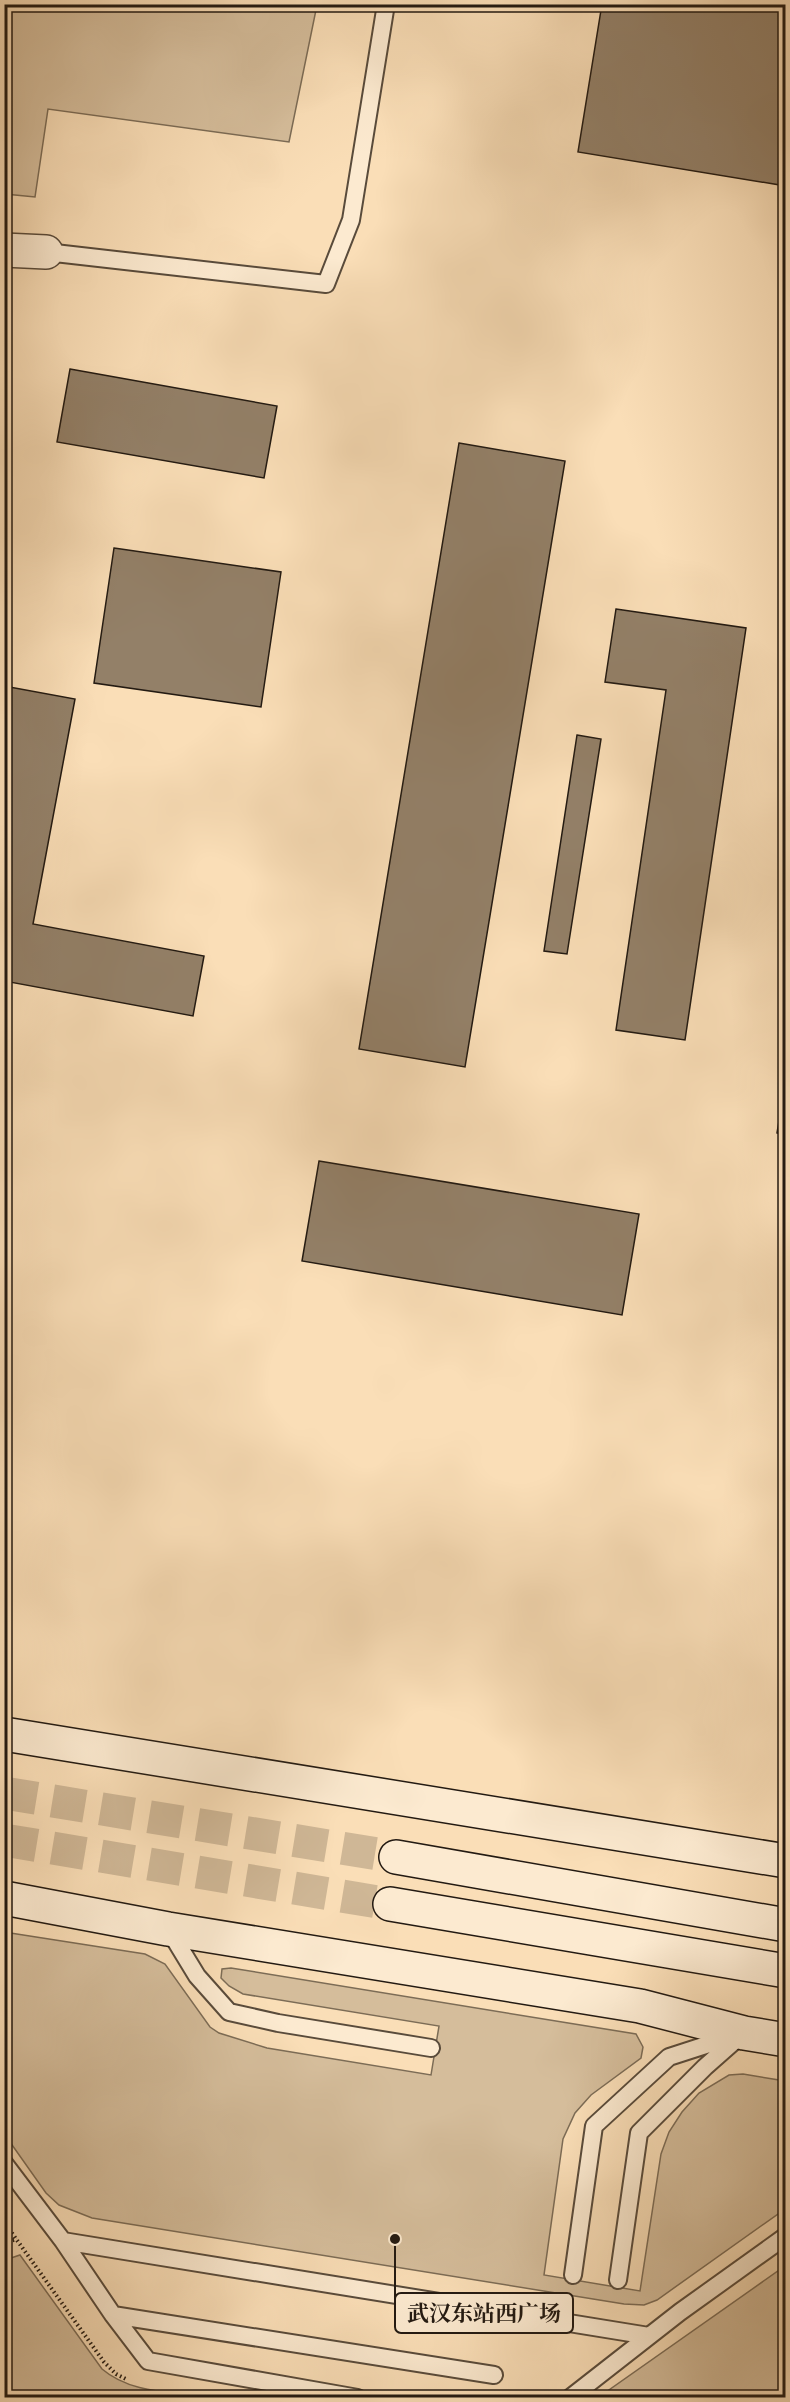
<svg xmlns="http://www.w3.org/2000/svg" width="790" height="2402" viewBox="0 0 790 2402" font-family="'Gentium Book Plus','Noto Serif SC',serif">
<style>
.green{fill:#d5bd9b;stroke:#7c6c56;stroke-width:1.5}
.building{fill:#938068;stroke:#231a12;stroke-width:1.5}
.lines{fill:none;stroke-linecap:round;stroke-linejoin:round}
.secondary-tunnel{stroke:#cfb796;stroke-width:33;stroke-dasharray:33 16;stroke-linecap:butt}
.service-casing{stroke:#594b3b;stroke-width:20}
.minor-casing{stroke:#594b3b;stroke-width:36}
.secondary-casing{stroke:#231a12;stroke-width:36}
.path{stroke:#231a12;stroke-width:4;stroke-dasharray:1.5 3;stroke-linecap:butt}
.service{stroke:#fcead0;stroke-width:16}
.minor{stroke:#fcead0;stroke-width:33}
.secondary{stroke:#fcead0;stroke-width:33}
.leader{fill:none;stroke:#231a12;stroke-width:2}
.callout-dot{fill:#231a12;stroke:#fcead0;stroke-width:2}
.callout{fill:#fcead0;stroke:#231a12;stroke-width:2}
.callout-label{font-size:22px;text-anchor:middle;font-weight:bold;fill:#231a12}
</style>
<rect width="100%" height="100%" fill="#fadeb7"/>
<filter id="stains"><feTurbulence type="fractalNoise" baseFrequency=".00333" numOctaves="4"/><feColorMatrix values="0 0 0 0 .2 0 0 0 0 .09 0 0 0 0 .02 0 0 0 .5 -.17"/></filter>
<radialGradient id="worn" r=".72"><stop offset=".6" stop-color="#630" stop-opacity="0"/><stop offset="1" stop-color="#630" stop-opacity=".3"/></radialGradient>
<path class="green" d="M4,5H317L289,142L48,109L35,197L5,194Z
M4,1932L145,1954L165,1964L210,2027L219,2033L267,2048L431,2075L439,2026L243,1994L229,1986L221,1978L222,1969L231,1968L636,2034L643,2047L641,2058L591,2095L575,2113L563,2139L544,2275L640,2291L661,2154L669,2132L682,2112L699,2093L729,2075L743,2074L785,2081V2209L657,2300L644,2305L624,2304L92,2218L59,2205L46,2193L5,2135Z
M20,2255L102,2369C129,2392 167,2392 201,2397H5V2260Z
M785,2266V2397H599Z"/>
<path class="building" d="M602,4H786V186L578,152Z
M70,369L277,406L264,478L57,442Z
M459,443L565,461L465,1067L359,1049Z
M114,548L281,572L261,707L94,683Z
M616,609L746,628L685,1040L616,1030L666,690L605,682Z
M4,686L75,699L33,924L204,956L193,1016L4,981Z
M577,735L601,739L567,954L544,951Z
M786,1080V1135L777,1133Z
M319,1161L639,1214L622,1315L302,1261Z"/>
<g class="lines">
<path class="secondary-tunnel" d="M4,1793L396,1857
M4,1840L390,1904"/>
<defs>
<path id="service" d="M46,252L326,284L351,220L386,4
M169,1930L197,1976L229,2012L278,2023L431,2048
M4,2163L63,2241L113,2315L148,2361L358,2398
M63,2241L649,2336
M573,2275L594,2126L669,2057L734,2036
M618,2280L639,2133L705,2067L739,2037
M113,2315L494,2375
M570,2398L680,2312L786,2236"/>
<path id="minor" d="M4,250L46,252"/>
<path id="secondary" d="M4,1734L786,1861
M396,1857L786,1925
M4,1898L168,1929L640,2006L744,2033L786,2040
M390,1904L786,1971"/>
</defs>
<use href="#service" class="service-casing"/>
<use href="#minor" class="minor-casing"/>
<use href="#secondary" class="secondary-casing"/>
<path class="path" d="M4,2222L104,2362L116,2374L126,2379
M4,2243L17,2239"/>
<use href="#service" class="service"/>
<use href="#minor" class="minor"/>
<use href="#secondary" class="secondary"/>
</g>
<path class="leader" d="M395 2239L395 2313"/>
<circle class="callout-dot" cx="395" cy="2239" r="6"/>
<rect class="callout" x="395" y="2293" width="178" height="40" rx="6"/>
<g class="callout-label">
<text x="484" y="2321">武汉东站西广场</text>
</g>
<rect width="790" height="2402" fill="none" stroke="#fadeb7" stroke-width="24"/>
<rect x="6" y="6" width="778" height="2390" fill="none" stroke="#231a12" stroke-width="3"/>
<rect x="12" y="12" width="766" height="2378" fill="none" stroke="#231a12" stroke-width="1.5"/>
<rect width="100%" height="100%" filter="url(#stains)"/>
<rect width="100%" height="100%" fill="url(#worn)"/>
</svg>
